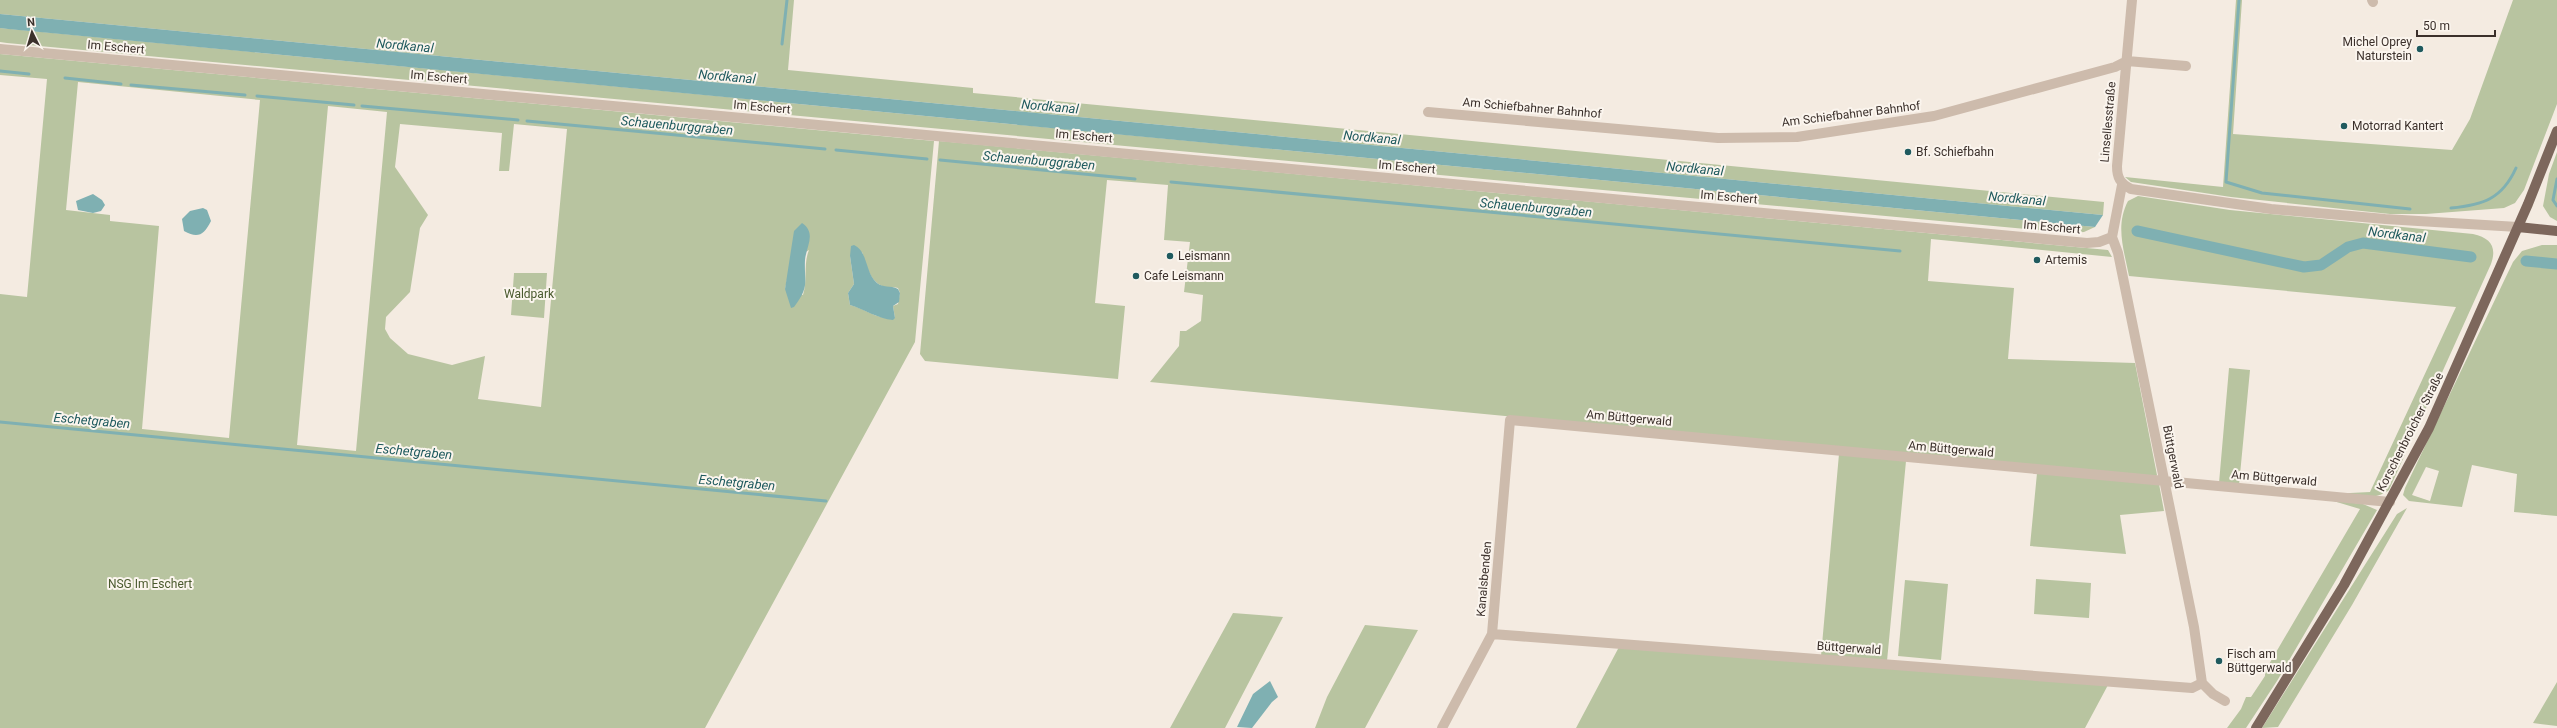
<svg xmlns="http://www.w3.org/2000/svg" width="2557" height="728" viewBox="0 0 2557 728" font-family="Roboto,sans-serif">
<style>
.green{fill:#b8c4a0;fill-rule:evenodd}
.water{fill:#7fb0b2}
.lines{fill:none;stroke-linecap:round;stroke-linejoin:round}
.stream{stroke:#7fb0b2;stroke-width:3}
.canal{stroke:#7fb0b2;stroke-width:11}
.minor{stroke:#cdbbac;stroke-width:10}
.major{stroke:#7d675c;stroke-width:10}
.poi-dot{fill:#1f5a5e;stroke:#fbf5ee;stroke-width:1.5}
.labels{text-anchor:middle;stroke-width:4;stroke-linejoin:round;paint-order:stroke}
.poi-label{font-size:12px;fill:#3b302b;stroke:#fbf5ee;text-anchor:start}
.street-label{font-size:12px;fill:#3b302b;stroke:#fbf5ee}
.park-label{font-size:12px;fill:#4a5a2e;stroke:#fbf5ee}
.water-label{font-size:13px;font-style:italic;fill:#1f5a5e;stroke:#fbf5ee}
</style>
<rect width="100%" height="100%" fill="#f4ebe1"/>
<path class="green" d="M0,0H794L788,70L973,88V93L2104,202L2103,215L0,14Z
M2236,0H2242L2233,134L2452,150L2470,119L2513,0H2557V104L2524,190L2515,203L2504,208L2426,214H2390L2231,197L2131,182L2125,177L2223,187Z
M0,28L2095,227L2084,232L2070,233L7,43L0,42Z
M0,54L934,141L915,342L705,728H0V294L27,297L47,79L0,75ZM78,82L260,100L229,438L142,429L159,226L110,221V215L66,210ZM328,106L387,112L356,451L297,445ZM400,124L502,133L499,171H509L514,124L567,129L541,407L478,399L485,356L452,365L408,354L390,338L385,329L386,317L410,292L420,228L428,215L395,167ZM809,250C803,264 808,280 803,295L785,289L791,261ZM862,252C866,264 869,280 882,286C887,288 892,286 898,288L900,293L898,304L893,306L895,318C880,321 865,309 850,305L848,293L854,284L850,256Z
M939,141L2108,250L2112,257L1931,239L1928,281L2014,288L2008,359L2135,363L2157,475L2154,478L1150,382L1179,346L1180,331H1186L1201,321L1203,295L1184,292L1190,242L1164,240L1168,185L1107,180L1095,303L1125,306L1118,379L925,361L920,354Z
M2557,152V221L2550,217L2543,206L2549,174Z
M2138,196L2230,210L2473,234C2491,238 2497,247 2491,264L2389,490C2374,502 2349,496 2330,494L2370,492L2456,307L2129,276C2124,250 2115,226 2128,201Z
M2542,245H2557V516L2514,512L2517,474L2472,465L2462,507L2409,501L2403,495L2405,488L2513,262L2522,251ZM2426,467L2439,471L2430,501L2412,495Z
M514,273H547L544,318L511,315Z
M2229,368L2250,370L2239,485L2219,483Z
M1839,454L1906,461L1887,661L1821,656Z
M2037,473L2159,484L2164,511L2120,515L2126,554L2030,546Z
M2330,500L2363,504L2377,510L2277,681L2246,728H2227L2241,709L2246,697H2251L2265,676V671L2360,509Z
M2407,508L2352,605L2278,727L2262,728L2397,514Z
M2036,579L2091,583L2089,618L2034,614Z
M1905,580L1948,584L1941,660L1898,656Z
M1233,613L1283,617L1225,728H1170Z
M1365,625L1418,630L1365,728H1315L1327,697Z
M1619,647L2108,685L2085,728H1576Z
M2557,682V726L2533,723Z"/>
<path class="water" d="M0,14L2103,215L2095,227L8,29L0,28Z
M93,194L102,200L105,205L101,211L93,213L78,210L76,201Z
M203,208L207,210L211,221C204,235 198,239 184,231L182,219L190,211Z
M802,223C817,233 806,247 805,260C804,283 810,286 794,307L791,308L785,289L794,231Z
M854,245C868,251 865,273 877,283C883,288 890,285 898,289L900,293L899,302L893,306L895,318L893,320C878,319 864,309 850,305L848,293L854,284L850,256L851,246Z
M1270,681L1278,697L1272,702L1252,728L1237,727L1253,694Z"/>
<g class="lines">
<path class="stream" d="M2239,0L2226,182L2262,193L2410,209
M782,44L787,0
M0,71L29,74
M65,78L121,84
M131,85L245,95
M257,96L354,105
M362,106L518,120
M527,121L825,149
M836,150L927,159
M940,160L1135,179
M2557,179L2553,200L2557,206
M1171,182L1900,251
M2451,208C2483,205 2502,199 2516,168
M0,422L826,501"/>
<path class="canal" d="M2137,231L2304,267L2321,265L2348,247L2363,243L2471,257
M2526,261L2557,264"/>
<path class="minor" d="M2132,0L2117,166C2117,178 2120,183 2131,189L2271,209L2385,219L2518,227
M2372,0L2373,2
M0,49L2087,243L2099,242L2112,237
M1428,112L1718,138L1797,137L1934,116L2115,67L2127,61L2186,66
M2112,237L2118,253L2194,627L2202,683L2213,694L2225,701
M2112,237L2122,185
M1492,634L2192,688L2202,683
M1442,728L1492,634L1510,420L2390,502"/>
<path class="major" d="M2518,227L2557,231
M2256,728L2344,585L2429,428L2528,204L2557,131"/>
</g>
<g class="poi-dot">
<circle cx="2420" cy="49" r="4"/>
<circle cx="2344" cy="126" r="4"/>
<circle cx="1908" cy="152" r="4"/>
<circle cx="1170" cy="256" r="4"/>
<circle cx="2037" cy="260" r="4"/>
<circle cx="1136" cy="276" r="4"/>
<circle cx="2219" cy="661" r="4"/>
</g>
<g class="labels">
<g class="poi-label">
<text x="2412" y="46" text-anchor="end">Michel Oprey<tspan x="2412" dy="14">Naturstein</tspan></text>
<text x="2352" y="130">Motorrad Kantert</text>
<text x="1916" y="156">Bf. Schiefbahn</text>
<text x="1178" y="260">Leismann</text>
<text x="2045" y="264">Artemis</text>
<text x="1144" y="280">Cafe Leismann</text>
<text x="2227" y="658">Fisch am<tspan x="2227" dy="14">Büttgerwald</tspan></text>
</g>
<g class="street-label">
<text transform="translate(116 47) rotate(5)" y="4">Im Eschert</text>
<text transform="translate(439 77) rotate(5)" y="4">Im Eschert</text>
<text transform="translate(762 107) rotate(5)" y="4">Im Eschert</text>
<text transform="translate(1532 108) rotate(5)" y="4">Am Schiefbahner Bahnhof</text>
<text transform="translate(1851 114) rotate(-7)" y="4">Am Schiefbahner Bahnhof</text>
<text transform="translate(2108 122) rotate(-85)" y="4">Linsellesstraße</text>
<text transform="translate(1084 136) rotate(5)" y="4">Im Eschert</text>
<text transform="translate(1407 167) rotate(5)" y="4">Im Eschert</text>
<text transform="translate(1729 197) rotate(5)" y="4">Im Eschert</text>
<text transform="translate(2052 227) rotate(5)" y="4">Im Eschert</text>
<text transform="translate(1629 418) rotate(5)" y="4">Am Büttgerwald</text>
<text transform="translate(2410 432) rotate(-63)" y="4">Korschenbroicher Straße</text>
<text transform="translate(1951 449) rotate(5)" y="4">Am Büttgerwald</text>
<text transform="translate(2173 457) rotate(79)" y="4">Büttgerwald</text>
<text transform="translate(2274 478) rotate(5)" y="4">Am Büttgerwald</text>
<text transform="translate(1484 579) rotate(-85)" y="4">Kanalsbenden</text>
<text transform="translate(1849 648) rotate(4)" y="4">Büttgerwald</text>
</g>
<g class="park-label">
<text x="529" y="298">Waldpark</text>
<text x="150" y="588">NSG Im Eschert</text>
</g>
<g class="water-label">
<text transform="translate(405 45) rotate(5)" y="5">Nordkanal</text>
<text transform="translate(727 76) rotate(5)" y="5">Nordkanal</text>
<text transform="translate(1050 106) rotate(5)" y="5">Nordkanal</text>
<text transform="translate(677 125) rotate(5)" y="5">Schauenburggraben</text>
<text transform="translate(1372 137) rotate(5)" y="5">Nordkanal</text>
<text transform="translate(1039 160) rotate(5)" y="5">Schauenburggraben</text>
<text transform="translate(1695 168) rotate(5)" y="5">Nordkanal</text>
<text transform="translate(2017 198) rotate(5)" y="5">Nordkanal</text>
<text transform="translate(1536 207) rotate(5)" y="5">Schauenburggraben</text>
<text transform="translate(2397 234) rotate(7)" y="5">Nordkanal</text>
<text transform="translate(92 420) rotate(5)" y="5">Eschetgraben</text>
<text transform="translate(414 451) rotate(5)" y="5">Eschetgraben</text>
<text transform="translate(737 482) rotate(5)" y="5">Eschetgraben</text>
</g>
</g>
<g transform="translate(32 32) rotate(355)" stroke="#fbf5ee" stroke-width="3" paint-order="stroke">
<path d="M0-3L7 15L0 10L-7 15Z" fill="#3b302b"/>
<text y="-6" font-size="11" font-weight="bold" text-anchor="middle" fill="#3b302b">N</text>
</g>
<path d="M2417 30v6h78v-6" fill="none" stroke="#3b302b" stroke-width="2"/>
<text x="2423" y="30" font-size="12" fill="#3b302b" stroke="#fbf5ee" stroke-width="3" paint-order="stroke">50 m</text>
</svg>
